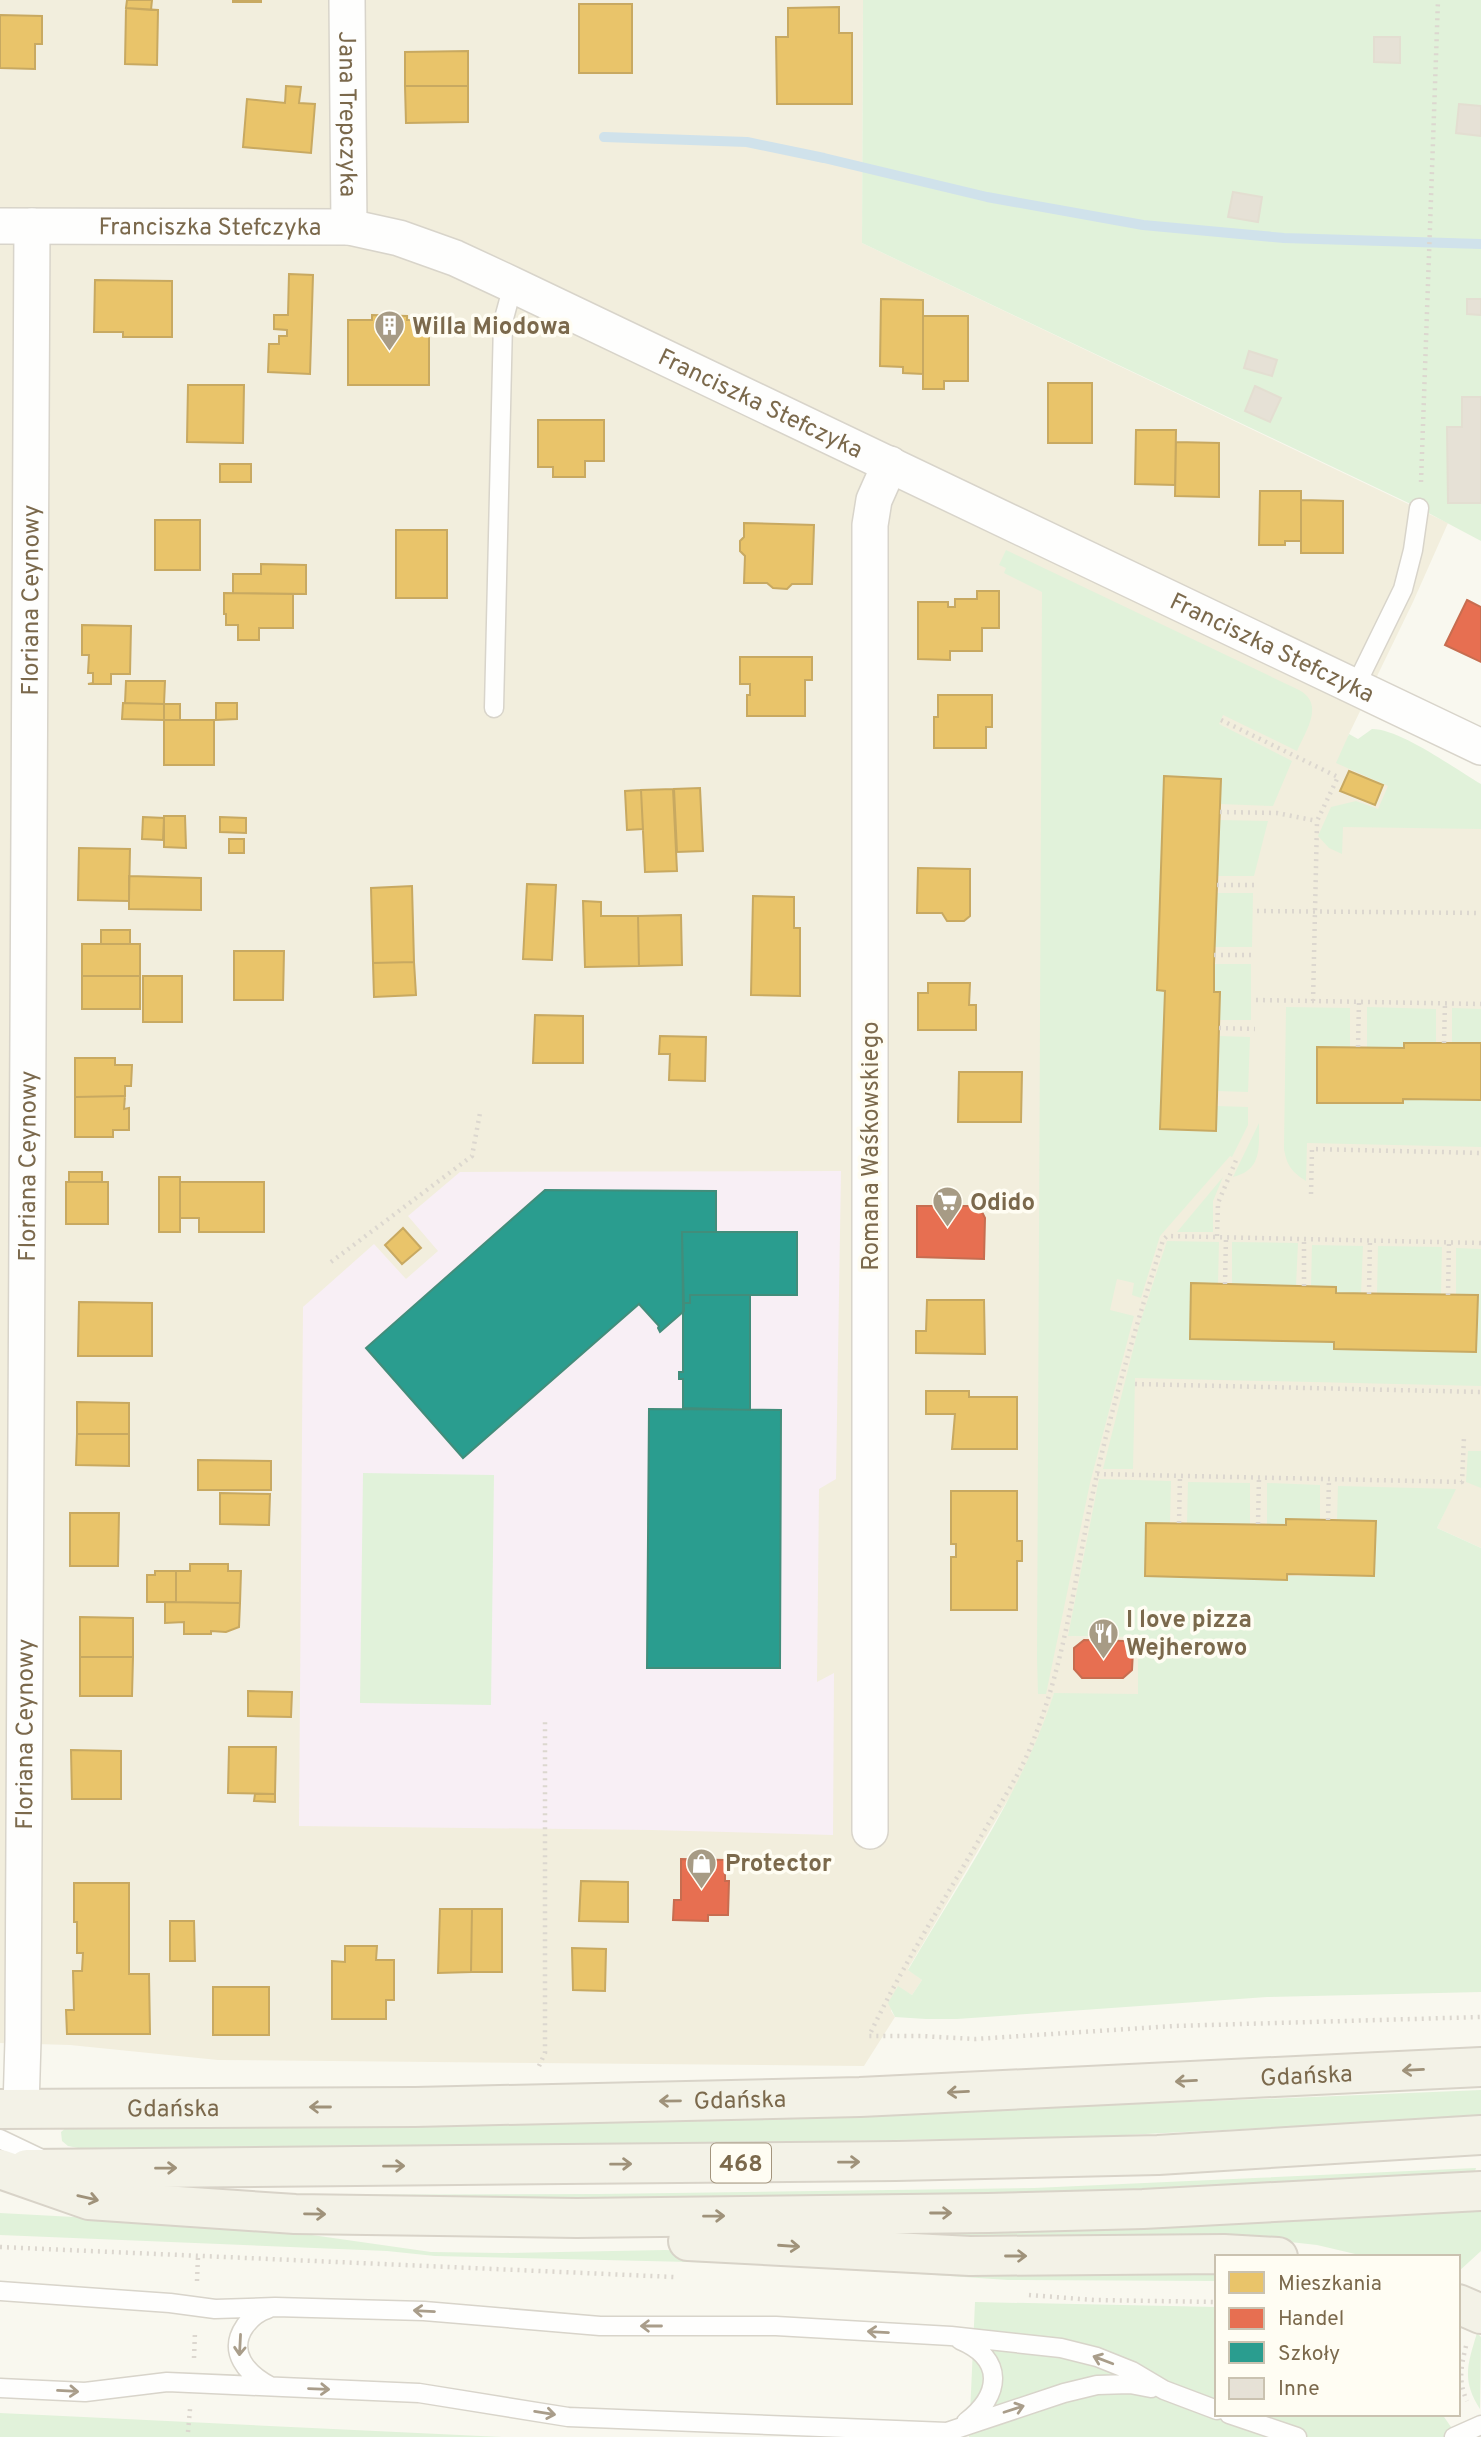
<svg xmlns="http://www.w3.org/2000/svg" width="1481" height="2437" viewBox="0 0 1481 2437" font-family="Overpass,sans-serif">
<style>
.residential{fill:#f2eedd}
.education{fill:#f8eff5}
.green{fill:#e1f2da}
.water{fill:#d0e2eb}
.homes{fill:#e9c46a;stroke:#c8a961;stroke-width:2}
.shops{fill:#e76f51;stroke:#c76d50;stroke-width:2}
.schools{fill:#2a9d8f;stroke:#428d7b;stroke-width:2}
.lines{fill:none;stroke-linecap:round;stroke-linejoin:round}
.stream{stroke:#d0e2eb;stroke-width:10}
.building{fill:#e6e1d6;stroke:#e3ded1;stroke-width:2}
.lane-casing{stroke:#d8d4ca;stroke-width:21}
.street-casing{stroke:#d8d4ca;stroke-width:38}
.primary-casing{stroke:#d8d3c8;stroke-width:42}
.path{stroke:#dcd7cf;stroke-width:4.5;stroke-dasharray:2 5;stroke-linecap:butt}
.lane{stroke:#fefefd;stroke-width:18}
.street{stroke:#fefefd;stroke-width:35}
.primary{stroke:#f3f2e7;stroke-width:38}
.oneway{stroke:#9f927a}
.oneway2{stroke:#a99d8a}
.labels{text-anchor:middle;stroke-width:7;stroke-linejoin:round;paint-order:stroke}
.shield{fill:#fffdf3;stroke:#a3957e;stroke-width:2}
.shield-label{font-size:23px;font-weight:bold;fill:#7b694c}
.street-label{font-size:24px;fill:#7b694c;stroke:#fffdf3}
.poi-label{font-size:24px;font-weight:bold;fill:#7b694c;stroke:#fffdf3;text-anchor:start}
</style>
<rect width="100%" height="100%" fill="#f9f8ef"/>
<path class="residential" d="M0,0H863L862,243L1448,523L1413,602L1348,736L1481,800V1548L1437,1528L1455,1489L1376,1521L1374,1576H1145L1146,1523L1171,1481L1069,1636L1127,1637L1138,1648V1694H1054L1043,1729L1019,1781L908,1969L922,1980L912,1995L897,1987L891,2011L895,2017L864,2066L218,2060L70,2045L0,2043Z"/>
<path class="education" d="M841,1171L836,1479L819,1489L817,1682L834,1673L833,1835L652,1830L299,1826L303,1307L374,1244L406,1279L438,1251L408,1216L460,1172Z"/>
<path class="green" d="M863,0H1481V541L1419,508L862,243Z
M1006,550L1299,690C1325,704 1306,730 1297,751L1223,715L1219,724L1292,761L1273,806L1220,804L1221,779L1165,776V991L1160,1128L1217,1106L1248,1107V1125L1232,1157L1230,1156L1160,1236L1141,1298L1132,1295L1134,1283L1117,1279L1110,1310L1134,1316L1090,1483L1046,1694H1038L1037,1658L1042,592L1004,573L1006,568L999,565Z
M1372,729C1401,729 1455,769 1481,784V829L1343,827L1342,854L1329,848L1318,836L1331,807L1356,801L1378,809L1388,786L1336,763L1349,734L1358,739Z
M1219,820L1268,821L1254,876H1217Z
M1217,893H1253L1252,947H1214Z
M1214,964H1251V1020H1219L1220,993L1214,992Z
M1286,1007L1350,1008V1047L1317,1048V1103H1403V1099L1481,1100V1147L1307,1143L1306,1181C1292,1172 1287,1166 1284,1149Z
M1367,1007L1436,1009V1043H1404V1048L1367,1047Z
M1452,1008L1481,1009V1043H1452Z
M1219,1036L1250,1037L1248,1092L1217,1091Z
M1259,1123C1259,1148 1262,1170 1233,1177Z
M1223,1177L1213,1201V1232H1177Z
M1167,1241L1219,1242L1218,1284L1192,1283L1334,1342V1349L1476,1352L1478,1296H1456V1248L1481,1249V1386L1135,1378L1133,1469H1103L1139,1326Z
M1232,1242L1298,1243L1296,1286L1232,1284Z
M1312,1245L1363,1246L1361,1294L1336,1293V1287L1311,1286Z
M1378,1246L1442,1247L1441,1295L1377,1294Z
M1468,1451H1481V1488L1466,1482Z
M363,1473L494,1475L491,1705L360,1703Z
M1099,1479L1171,1481L1170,1523H1146L1145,1576H1374L1376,1521L1337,1520L1338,1486L1456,1489L1437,1528L1481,1548V1992L1267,1997L957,2019H926L895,2017L888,2003L898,1986L912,1995L922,1980L908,1970C960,1881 1023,1791 1054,1693L1138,1694V1648L1127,1637L1068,1636Z
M1188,1482L1250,1483V1524L1187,1523Z
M1267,1483L1320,1485V1520L1287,1519L1286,1525L1267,1524Z
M1481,2090V2117L1087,2137L764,2142L78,2148L68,2146L62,2141L61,2132L67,2127L944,2112Z
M1476,2168L1474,2175L1034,2195L472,2200L269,2195L598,2194L1034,2188Z
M1481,2209V2251L1458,2272V2257H1368L1317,2245L1272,2240L933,2238L902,2235L901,2231Z
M0,2213L148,2221L284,2231L431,2252L503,2253L665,2250L1217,2269V2281L1008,2280L774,2264L435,2256L387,2251L0,2235Z
M975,2302L1217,2307V2414H1442L1458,2437H969Z
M1477,2333L1481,2337L1480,2409C1461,2380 1468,2363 1477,2333Z
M0,2413L502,2437H0Z"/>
<path class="water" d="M1439,238L1481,241V246L1439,243Z"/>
<path class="homes" d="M127,0H152L151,10L126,8Z
M233,0H261V2H233Z
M579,4H632V73H579Z
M839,7V33H852V104H777L776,37H788V8Z
M126,8L158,10L157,65L125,64Z
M0,15L42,16V44H35V69L0,68Z
M468,51V86H405V52Z
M286,86L301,87L299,103L315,104L311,153L243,147L247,99L285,103Z
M405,86H468V122L406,123Z
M289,274L313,275L310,374L268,372L269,344H279V336H287V330L274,329V315H288Z
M95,280L172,281V337H123V332H94Z
M881,299L923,300V374L903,373V367L880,366Z
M372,315L407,316V320H429V385H348V320H372Z
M923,316H968V381H944V389H923Z
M1048,383H1092V443H1048Z
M188,385H244L243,443L187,442Z
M538,420H604V461H585V477H553V467H538Z
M1136,430H1176L1175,485L1135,484Z
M1176,442L1219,443V497L1175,496Z
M220,464H251V482H220Z
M1260,491H1301V541H1285V545H1259Z
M1301,500L1343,501V553H1301Z
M155,520H200V570H155Z
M744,523L814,525L812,584H792L787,589L773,588L767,583H744L745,556L740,551V541L744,537Z
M396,530H447V598H396Z
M261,564L306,565V594L233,593V574H261Z
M977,591H999V628H982V651H950V660L918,659V602H948V607H955V599H977Z
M224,593L293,594V628H259V640H238V625H226V614H224Z
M82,625L131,626L130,674H111V684H88L93,683V673H88L89,655H82Z
M740,657H812V680H805V716H747V695H750V684H740Z
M126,681H165L164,704L125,703Z
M938,695H992V727H986V748H934V717H938Z
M123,703L164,704V720L122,719Z
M216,703H237V719L216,720Z
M164,704H180V720H164Z
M164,720H214V765H164Z
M1349,771L1383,785L1375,805L1340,791Z
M1164,776L1221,779L1214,964V992H1220L1216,1131L1160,1129L1165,991L1157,990Z
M700,788L703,851L677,852L674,789Z
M673,789L677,871L645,872L641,790Z
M641,790L643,829L627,830L625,791Z
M164,816H185L186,848L164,847Z
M143,817L164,818L163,840L142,839Z
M220,817L246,818V833L220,832Z
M229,839H244V853H229Z
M79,848L130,849L129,901L78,900Z
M918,868L970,869V916L964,921H947L942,913H917Z
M129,876L201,878V910L129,909Z
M527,884L556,885L552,960L523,959Z
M412,886L414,962L373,963L371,888Z
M753,896L794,897V928H800V996L751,995Z
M583,901L601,902V916H638L639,966L585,967Z
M681,915L682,965L639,966L638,916Z
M101,930H130V944H101Z
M82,944H140V976H82Z
M234,951H284L283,1000H234Z
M414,962L416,995L374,997L373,963Z
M82,976H140V1009H82Z
M143,976H182V1022H143Z
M928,983H970L969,1005H976V1030H918V993H928Z
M535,1015L583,1016V1063H533Z
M660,1036L706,1037L705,1081L669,1080L670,1054H659Z
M1404,1043H1481V1100L1403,1099V1103H1317V1047L1404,1048Z
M75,1058H115V1065H132L131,1086H125V1096L75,1097Z
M959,1072H1022L1021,1122H958Z
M125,1096L124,1109L129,1108V1130H113V1137H75V1097Z
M69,1172H102V1182H69Z
M159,1177H180V1232H159Z
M66,1182H108V1224H66Z
M180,1182H264V1232H199V1218H180Z
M403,1228L421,1248L402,1264L385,1245Z
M1191,1283L1336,1287V1293L1478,1295L1476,1352L1334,1349V1342L1190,1339Z
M927,1300H984L985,1354L916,1353V1331H926Z
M79,1302L152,1303V1356H78Z
M926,1391H969V1397H1017V1449H952L955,1414H926Z
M77,1402L129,1403V1434H77Z
M77,1434H129V1466L76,1465Z
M198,1460L271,1461V1490H198Z
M951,1491H1017V1541H1022V1561H1017V1610H951V1557H956V1544H951Z
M220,1493L270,1494L269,1525L220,1524Z
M70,1513H119L118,1566H70Z
M1286,1519L1376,1521L1374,1576L1287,1574V1580L1145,1576L1146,1523L1286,1525Z
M190,1564H228V1571H241L240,1603L176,1602V1571H190Z
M155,1571H176V1602H147V1575H155Z
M165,1602L240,1603L239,1627L226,1632L211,1631V1634H184V1622L165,1623Z
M80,1617L133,1618V1657H80Z
M80,1657H133L132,1696H80Z
M248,1691L292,1692L291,1717L248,1716Z
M229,1747H276L275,1794L228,1793Z
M71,1750L121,1751V1799H72Z
M255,1794H275V1802L254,1801Z
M581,1881L628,1882V1922L579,1921Z
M74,1883H129V1974H149L150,2034H67L66,2010H74L73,1971H82L83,1953H77V1922H74Z
M440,1909H472L471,1972L438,1973Z
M472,1909H502V1972H471Z
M170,1921H194L195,1961H170Z
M345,1946H377L376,1960H394V2000H386V2019H332V1961L345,1962Z
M572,1948L606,1949L605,1991L573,1990Z
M213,1987H269V2035H213Z"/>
<path class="shops" d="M1467,600L1481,607V662L1445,645Z
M917,1206H974L982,1212L985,1218L984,1259L917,1257Z
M1084,1640L1125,1641L1133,1650L1132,1670L1123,1678H1082L1074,1669V1648Z
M681,1859L725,1860V1881H729L728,1915H708V1921L673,1920L674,1900H681Z"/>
<path class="schools" d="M545,1190L716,1191V1232H682L684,1311L660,1332L658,1328L659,1326L639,1304L463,1458L366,1348Z
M682,1232H797V1295H690V1303H683Z
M690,1295H750V1410L683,1408V1379H679V1372H683V1303H690Z
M649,1409L781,1410L780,1668H647Z"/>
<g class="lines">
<path class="stream" d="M604,137L747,142L824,158L987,197L1143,225L1284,238L1481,244"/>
</g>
<path class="building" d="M1374,37H1400V63L1374,62Z
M1459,104L1481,106V136L1456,133Z
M1233,192L1262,197L1258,222L1228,217Z
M1467,299H1481V315L1467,314Z
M1249,351L1277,360L1272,376L1244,368Z
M1255,386L1281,398L1270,422L1245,411Z
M1462,397H1481V503H1448L1447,427H1462Z"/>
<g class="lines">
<defs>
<path id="lane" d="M1355,687L1403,589L1413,550L1419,508
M494,708L503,322L513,285
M0,2139L44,2160
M0,2291L170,2303L215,2309L275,2307L424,2311L600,2326H776L951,2336L1061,2348L1097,2357L1132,2371L1164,2390L1217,2410
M268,2309C258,2312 251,2318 245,2326C227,2352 247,2374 270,2386
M960,2340C1005,2359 1001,2395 966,2422
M0,2388L85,2392L167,2382L419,2393L568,2417L947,2432L1064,2393L1097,2385L1130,2384L1151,2388
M1229,2414L1297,2437
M1454,2437L1481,2425"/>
<g id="street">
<path id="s1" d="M347,0L349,227"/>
<path id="s2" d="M0,226L349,227L399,238L455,258L513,285L1481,747"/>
<path d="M870,1831V525L874,500L890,464"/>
<path id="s3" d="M21,2108L23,2040L32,226"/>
</g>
<g id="primary">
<path id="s4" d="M0,2109L415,2107L860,2097L1481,2067"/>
<path d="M0,2169L89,2200L295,2214L577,2218L988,2213L1143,2209L1481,2191"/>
<path d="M27,2169L896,2161L1158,2155L1481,2135"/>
<path d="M688,2241L970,2256L1224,2254L1278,2257"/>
<path d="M1458,2304L1481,2314"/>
</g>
</defs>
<use href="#lane" class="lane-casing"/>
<use href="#street" class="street-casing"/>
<use href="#primary" class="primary-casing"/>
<path class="path" d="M1421,482L1438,0
M1221,720L1338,777L1317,821L1313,1002
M1220,812L1277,813L1317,821
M1217,885H1258
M1257,911L1481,913
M1214,955H1256
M1256,1000L1481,1004
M1219,1028L1255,1029
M1444,1043L1445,1003
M1358,1047L1359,1002
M1311,1194L1312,1149L1481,1153
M1217,1236L1218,1203L1237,1158
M1481,1243L1167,1236L1163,1240C1139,1317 1115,1395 1097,1474C1077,1561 1068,1652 1035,1736C1022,1772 999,1805 980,1838C942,1904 901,1968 869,2036H921L975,2039L1174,2026L1481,2017
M331,1262L472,1156L480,1113
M1225,1284L1226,1237
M1304,1286V1238
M1369,1294L1370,1240
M1448,1295L1449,1242
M1135,1384L1481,1392
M1097,1474L1462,1482L1464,1437
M1328,1520L1329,1479
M1179,1523L1180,1476
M1258,1524L1259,1477
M539,2066L545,2053V1722
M0,2247L674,2277
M197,2281L198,2256
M1029,2295L1094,2300L1217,2302
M1466,2346C1461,2367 1458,2381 1467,2401
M194,2358L195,2332
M188,2432L190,2409"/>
<use href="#lane" class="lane"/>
<use href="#street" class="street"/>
<use href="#primary" class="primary"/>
</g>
<defs><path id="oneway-shaft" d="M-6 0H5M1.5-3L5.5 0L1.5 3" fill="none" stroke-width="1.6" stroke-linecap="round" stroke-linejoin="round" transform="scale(1.75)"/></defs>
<g class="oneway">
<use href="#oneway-shaft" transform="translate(1413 2070) rotate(177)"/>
<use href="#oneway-shaft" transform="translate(1186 2081) rotate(177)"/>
<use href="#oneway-shaft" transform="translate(958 2092) rotate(177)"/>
<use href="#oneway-shaft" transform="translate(670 2101) rotate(179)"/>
<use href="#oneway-shaft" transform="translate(320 2107) rotate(180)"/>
<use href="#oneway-shaft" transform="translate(849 2162) rotate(-1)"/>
<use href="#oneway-shaft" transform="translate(621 2164) rotate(-1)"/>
<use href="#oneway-shaft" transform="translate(394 2166) rotate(-1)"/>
<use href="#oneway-shaft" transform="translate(166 2168) rotate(-1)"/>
<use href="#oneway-shaft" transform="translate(88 2198) rotate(13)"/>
<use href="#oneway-shaft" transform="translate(941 2213)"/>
<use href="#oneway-shaft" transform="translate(315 2214) rotate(1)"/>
<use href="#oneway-shaft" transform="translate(714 2216) rotate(-1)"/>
<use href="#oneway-shaft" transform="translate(789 2246) rotate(4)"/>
<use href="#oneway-shaft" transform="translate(1016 2256)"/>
</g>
<g class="oneway2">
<use href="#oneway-shaft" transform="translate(424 2311) rotate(-177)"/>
<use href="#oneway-shaft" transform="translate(651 2326) rotate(180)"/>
<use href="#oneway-shaft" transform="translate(878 2332) rotate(-177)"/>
<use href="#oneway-shaft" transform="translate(240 2345) rotate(93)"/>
<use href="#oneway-shaft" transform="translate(1103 2360) rotate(-159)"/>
<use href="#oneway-shaft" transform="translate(319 2389) rotate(2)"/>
<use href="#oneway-shaft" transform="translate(68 2391) rotate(3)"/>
<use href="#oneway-shaft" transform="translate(1014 2409) rotate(-18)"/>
<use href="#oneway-shaft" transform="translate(545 2413) rotate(9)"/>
</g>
<defs>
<symbol id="building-pin" viewBox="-11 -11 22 30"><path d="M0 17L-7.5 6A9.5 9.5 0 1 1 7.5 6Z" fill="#a79b85" stroke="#fffdf3"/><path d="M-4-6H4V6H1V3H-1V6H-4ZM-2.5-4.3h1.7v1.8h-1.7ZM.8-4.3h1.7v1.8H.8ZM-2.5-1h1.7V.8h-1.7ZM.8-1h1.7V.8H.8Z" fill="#fff"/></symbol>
<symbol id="supermarket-pin" viewBox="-11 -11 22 30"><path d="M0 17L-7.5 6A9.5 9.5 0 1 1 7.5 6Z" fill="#a79b85" stroke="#fffdf3"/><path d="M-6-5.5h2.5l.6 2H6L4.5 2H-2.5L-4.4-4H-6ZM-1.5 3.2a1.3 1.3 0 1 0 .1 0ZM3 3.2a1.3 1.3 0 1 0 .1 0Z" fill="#fff"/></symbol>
<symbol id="restaurant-pin" viewBox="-11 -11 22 30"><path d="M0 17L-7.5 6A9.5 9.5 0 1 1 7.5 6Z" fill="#a79b85" stroke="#fffdf3"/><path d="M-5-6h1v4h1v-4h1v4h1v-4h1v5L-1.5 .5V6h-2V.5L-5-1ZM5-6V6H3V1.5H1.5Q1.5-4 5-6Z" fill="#fff"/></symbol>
<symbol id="shop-pin" viewBox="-11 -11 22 30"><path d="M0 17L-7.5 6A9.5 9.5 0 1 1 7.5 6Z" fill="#a79b85" stroke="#fffdf3"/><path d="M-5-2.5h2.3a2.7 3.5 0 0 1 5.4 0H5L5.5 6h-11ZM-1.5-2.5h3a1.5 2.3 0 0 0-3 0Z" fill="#fff"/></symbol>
</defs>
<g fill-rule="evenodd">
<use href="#building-pin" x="372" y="308" width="35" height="47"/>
<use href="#supermarket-pin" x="930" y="1184" width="35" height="47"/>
<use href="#restaurant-pin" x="1086" y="1616" width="35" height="47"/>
<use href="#shop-pin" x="684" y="1846" width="35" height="47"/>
</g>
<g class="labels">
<rect class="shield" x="711" y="2143.5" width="60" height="39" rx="5"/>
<g class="shield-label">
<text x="741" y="2171">468</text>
</g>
<g class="street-label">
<text dy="8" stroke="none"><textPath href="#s1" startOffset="114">Jana Trepczyka</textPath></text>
<text dy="8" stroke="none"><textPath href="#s2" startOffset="210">Franciszka Stefczyka</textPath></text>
<text dy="8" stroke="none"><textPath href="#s2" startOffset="798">Franciszka Stefczyka</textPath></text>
<text dy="8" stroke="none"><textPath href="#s3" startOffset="1508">Floriana Ceynowy</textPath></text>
<text dy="8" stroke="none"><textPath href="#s2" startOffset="1365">Franciszka Stefczyka</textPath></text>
<text transform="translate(870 1146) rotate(-90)" y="8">Romana Waśkowskiego</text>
<text dy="8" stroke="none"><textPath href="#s3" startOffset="942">Floriana Ceynowy</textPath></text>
<text dy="8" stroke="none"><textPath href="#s3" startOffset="374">Floriana Ceynowy</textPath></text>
<text dy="8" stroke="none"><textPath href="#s4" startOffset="1307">Gdańska</textPath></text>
<text dy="8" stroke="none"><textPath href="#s4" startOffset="740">Gdańska</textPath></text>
<text dy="8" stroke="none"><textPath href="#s4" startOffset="173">Gdańska</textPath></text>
</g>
<g class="poi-label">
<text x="412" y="334">Willa Miodowa</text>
<text x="970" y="1210">Odido</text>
<text x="1126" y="1627">I love pizza<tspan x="1126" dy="28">Wejherowo</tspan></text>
<text x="725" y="1871">Protector</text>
</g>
</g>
<rect x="1215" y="2255" width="245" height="161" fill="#fffdf3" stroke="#cac2b0" stroke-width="2"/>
<rect x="1229" y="2272" width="35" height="21" fill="#e9c46a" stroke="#cac2b0" stroke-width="2"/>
<text x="1278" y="2290" font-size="21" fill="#7b694c">Mieszkania</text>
<rect x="1229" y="2308" width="35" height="21" fill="#e76f51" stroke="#cac2b0" stroke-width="2"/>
<text x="1278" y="2325" font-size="21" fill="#7b694c">Handel</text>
<rect x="1229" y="2342" width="35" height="21" fill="#2a9d8f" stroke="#cac2b0" stroke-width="2"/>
<text x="1278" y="2360" font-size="21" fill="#7b694c">Szkoły</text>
<rect x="1229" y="2378" width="35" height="21" fill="#e6e1d6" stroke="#cac2b0" stroke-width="2"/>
<text x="1278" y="2395" font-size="21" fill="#7b694c">Inne</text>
</svg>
